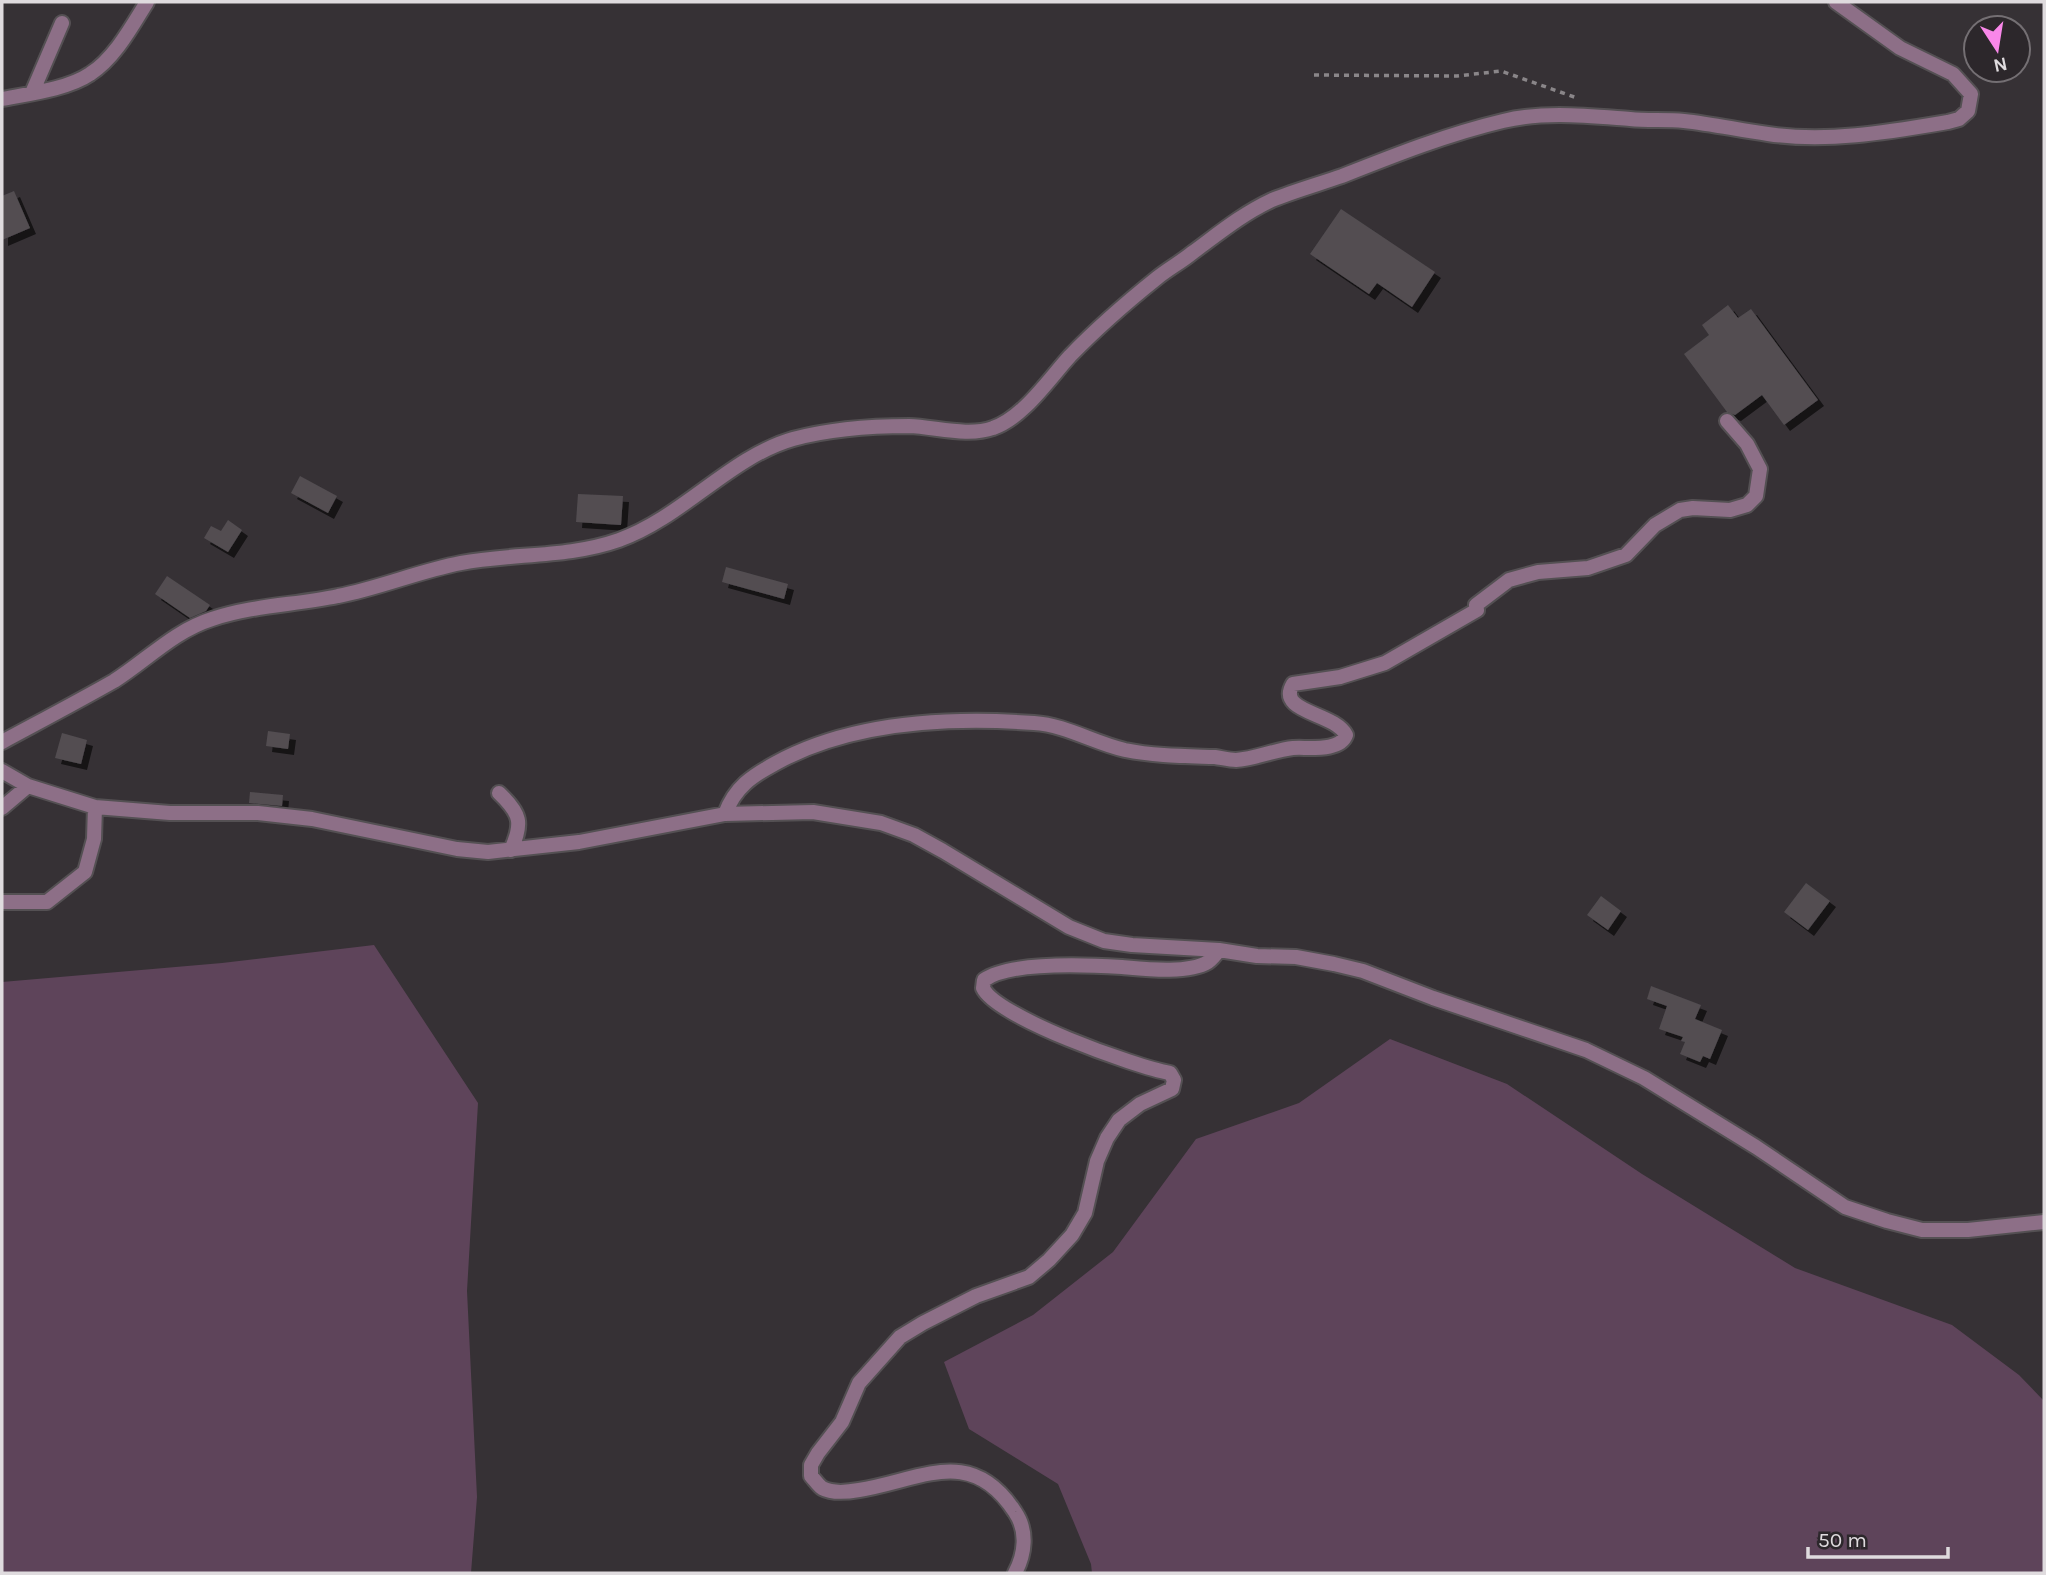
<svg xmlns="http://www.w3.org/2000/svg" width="2046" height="1575" viewBox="0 0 2046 1575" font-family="Karla,sans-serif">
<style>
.green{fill:#5e445a}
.building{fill:#524d51;filter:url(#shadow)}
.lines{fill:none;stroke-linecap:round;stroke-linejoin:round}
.minor-casing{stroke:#545053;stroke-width:18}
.path{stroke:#8a8689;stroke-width:3.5;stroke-dasharray:5 5;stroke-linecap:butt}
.minor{stroke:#8d6f87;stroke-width:14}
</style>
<defs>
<filter id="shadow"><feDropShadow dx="6" dy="6" stdDeviation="0" flood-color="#0009"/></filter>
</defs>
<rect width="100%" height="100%" fill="#363135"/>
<path class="green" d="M374,945L478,1103L467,1291L477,1497L471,1573H2V982L222,963Z
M1390,1039L1507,1084L1642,1174L1795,1268L1952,1325L2019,1375L2044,1401V1573H1092L1091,1564L1058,1484L969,1429L944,1362L1033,1315L1113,1252L1196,1139L1299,1103Z"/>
<path class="building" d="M14,191L30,228L2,240V196Z
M1341,209L1435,272L1412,307L1377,283L1369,294L1310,254Z
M1728,305L1738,318L1751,309L1818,400L1784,425L1762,395L1735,415L1727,412L1684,354L1709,335L1702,325Z
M300,476L337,496L328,513L291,493Z
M578,494L623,496L621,525L576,522Z
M228,520L242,530L228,552L204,538L211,526L221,531Z
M726,567L788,584L784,599L722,582Z
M167,576L210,605L206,611L190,618L155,594Z
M268,731L290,734L288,749L266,746Z
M62,733L87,740L81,764L55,758Z
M250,792L283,795L282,806L249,803Z
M1806,883L1830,901L1808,930L1784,912Z
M1601,896L1621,911L1608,930L1587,915Z
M1651,986L1701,1005L1695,1019L1722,1030L1710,1059L1703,1056L1700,1062L1680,1054L1685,1042L1681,1041L1683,1037L1659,1029L1667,1006L1647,999Z"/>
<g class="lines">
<defs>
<path id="minor" d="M32,93L62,23
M2,99C28,94 68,89 90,74C115,58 132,26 147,2
M2,742C39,722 77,702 114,681C147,660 174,631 212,619C254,605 296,605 338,596C380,588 419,571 461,563C513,553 568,558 619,540C683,517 730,457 793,439C830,429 870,426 909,426C936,427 968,437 993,428C1023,418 1049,379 1070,356C1097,328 1127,302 1157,278C1168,269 1181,262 1192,253C1218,234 1242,214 1272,200C1294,191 1319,184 1342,176C1395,155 1448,134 1503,121C1544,111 1589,116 1630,119C1648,121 1666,119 1684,121C1712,124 1739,130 1768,134C1827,143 1889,132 1948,122L1959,119L1968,111L1971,94L1953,74L1900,48L1836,2
M2,771L28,786L95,807L170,813H258L312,819L457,849L488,852L579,842L725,814L813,812L881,823L914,835L943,851L1069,927L1104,941L1132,945L1219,950L1257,956L1296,957L1334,964L1363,971L1433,998L1586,1050L1644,1078L1756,1147L1845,1207L1887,1221L1922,1230H1968L2044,1222
M499,793C521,814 523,823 511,850
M2,808L28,786
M725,814C735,787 752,776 776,763C851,722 950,717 1034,723C1066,725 1094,743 1125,750C1155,756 1184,756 1215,757C1222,758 1229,760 1236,760C1255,759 1274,750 1293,748C1308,747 1340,752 1346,735C1334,712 1276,713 1293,684L1340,677L1385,663L1477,610L1476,605L1509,580L1538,572L1588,568L1626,555L1655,525L1680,510L1693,508L1730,510L1747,505L1756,496L1760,469L1747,444L1727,421
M2,902H47L85,872L94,839L95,807
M1015,1573C1025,1554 1028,1531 1015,1512C971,1444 921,1480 859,1490C848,1492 833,1494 822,1488C818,1485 814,1479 811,1476V1465L818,1453L842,1422L859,1383L900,1337L923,1323L976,1296L1029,1277L1049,1260L1072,1235L1085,1213L1097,1161L1107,1138L1119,1120L1140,1104L1172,1089L1174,1080L1170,1073C1136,1067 996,1017 983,988L984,980C1010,961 1089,965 1122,967C1145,969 1188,974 1208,962C1212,959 1216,954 1219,950"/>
</defs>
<use href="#minor" class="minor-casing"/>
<path class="path" d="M1314,75L1457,76L1501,71L1577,98"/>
<use href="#minor" class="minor"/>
</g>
<rect width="2046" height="1575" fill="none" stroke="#dfdbde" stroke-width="7"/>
<g transform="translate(1997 49) rotate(168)"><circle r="33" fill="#2c272b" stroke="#746f73" stroke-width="2"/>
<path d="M0-5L12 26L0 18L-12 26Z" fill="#f987e9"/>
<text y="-10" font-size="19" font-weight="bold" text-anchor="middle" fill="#dfdbde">N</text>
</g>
<path d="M1808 1547v10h140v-10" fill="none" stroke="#dfdbde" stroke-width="3.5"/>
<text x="1818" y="1547" font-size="21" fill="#dfdbde" stroke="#2c272b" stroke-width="5" paint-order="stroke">50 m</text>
</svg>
